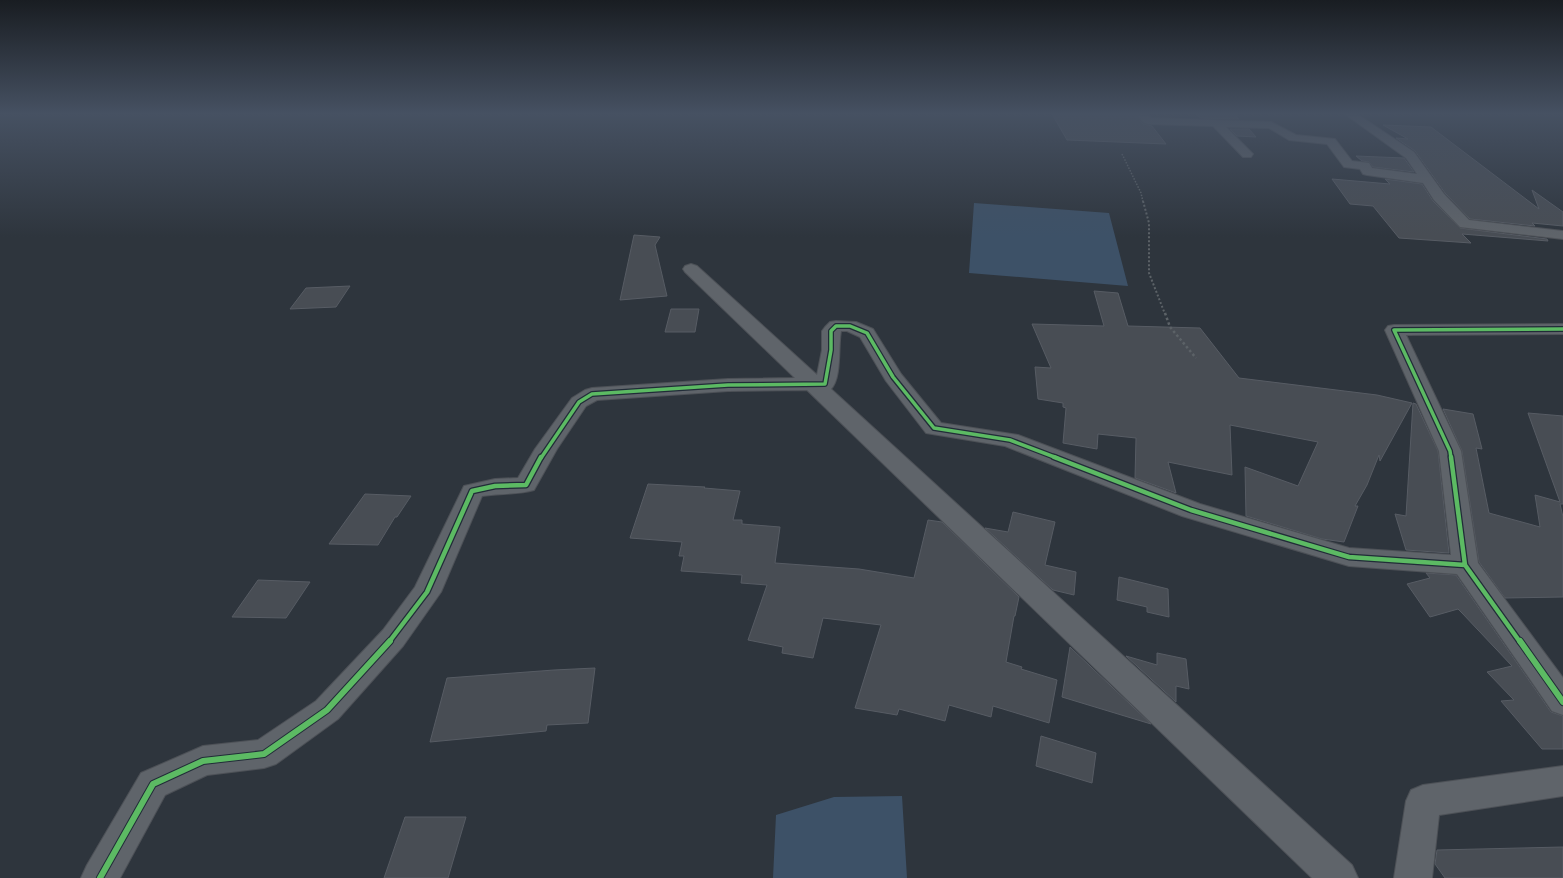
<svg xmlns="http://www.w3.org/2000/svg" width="1563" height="878" viewBox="0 0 1563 878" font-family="Montserrat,sans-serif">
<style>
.water{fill:#3d5167}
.building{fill:#484d54;stroke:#575c64}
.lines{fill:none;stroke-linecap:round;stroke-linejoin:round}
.minor-casing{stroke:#4d5157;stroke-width:2}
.path-far2{stroke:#5c6267;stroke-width:1.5;stroke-dasharray:1.5 1.5;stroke-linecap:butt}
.path-far1{stroke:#5c6267;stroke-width:2;stroke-dasharray:2 2;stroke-linecap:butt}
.path{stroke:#5c6267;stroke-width:2.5;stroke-dasharray:2.5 2.5;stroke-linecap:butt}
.minor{fill:#5f646a;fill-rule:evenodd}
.cycleway-far2-casing{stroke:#212c38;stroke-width:6}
.cycleway-far1-casing{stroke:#212c38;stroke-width:7}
.cycleway-casing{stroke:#212c38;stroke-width:8}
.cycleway-far2{stroke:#5cba63;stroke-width:3.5}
.cycleway-far1{stroke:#5cba63;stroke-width:4.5}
.cycleway{stroke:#5cba63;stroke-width:6}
</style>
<rect width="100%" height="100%" fill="#2e353d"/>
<path class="water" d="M974,203L1109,213L1128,286L969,273Z
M902,796L907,878H773L776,815L834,797Z"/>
<path class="building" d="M1052,114H1135L1143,124L1152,126L1166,144L1067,140Z
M1196,114H1234L1239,119L1200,118Z
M1383,125L1431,127L1539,209L1532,190L1563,212V226L1532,223L1535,226L1470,219L1445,193L1415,151L1396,138L1408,139Z
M1230,129H1249L1256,137L1237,136Z
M1356,156L1404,158L1414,172L1373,167L1369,162L1362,161Z
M1332,179L1390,184L1385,179L1422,184L1433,201L1460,228L1547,239L1548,241L1462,234L1471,243L1399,238L1373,206L1350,204Z
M634,235L660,237L655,245L667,296L620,300Z
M350,286L336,307L290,309L306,288Z
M1094,291L1118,293L1128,326L1200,328L1239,378L1377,395L1412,403L1380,461L1379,455L1367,485L1355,506H1358L1344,542L1322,539L1246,516L1245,467L1298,486L1318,442L1230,425L1232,475L1168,462L1176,493L1135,478L1136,438L1098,434L1097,449L1063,443L1066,408L1063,407V403L1038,399L1035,367L1051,368L1032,324L1104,326Z
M671,309H699L695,332H665Z
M1413,403L1416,404L1438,451L1449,553L1406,550L1395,514L1406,516Z
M1443,409L1473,414L1482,449L1476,448L1489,513L1540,527L1535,495L1560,502L1528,413L1563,416V504H1560L1563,517V597L1505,598L1479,562L1462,451Z
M648,484L705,487L704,488L740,491L733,520H742V524L780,527L775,563L859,569L914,578L928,520L942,522L1019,597L1015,616H1014L1006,662L1022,667L1021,669L1057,680L1049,723L993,706L991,717L949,705L945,721L899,709L897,715L855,708L881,625L823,618L813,658L782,653L783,647L748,640L767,585L741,583L742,575L681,571L684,556H679L682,542L630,538Z
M365,494L411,496L397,517H395L378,545L329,544Z
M1013,512L1055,522L1045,565L1076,572L1074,595L1053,590L985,528L1008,532Z
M1426,573L1456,575L1551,712L1563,716V749H1542L1501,701L1514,700L1487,672L1512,666L1462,613L1458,609L1430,617L1407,584L1430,578Z
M1119,577L1168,589L1169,617L1147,612V607L1117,600Z
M258,580L310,582L286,618L232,617Z
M1070,647L1151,724L1062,697Z
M1157,653L1186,659L1189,689L1176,686V702L1126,656L1157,665Z
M595,668L588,723L547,725L546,731L430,742L447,678L554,670Z
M1041,736L1096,753L1092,783L1036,766Z
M405,817H466L448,878H384Z
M1563,847V878H1445L1435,864L1437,850Z"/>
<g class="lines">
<defs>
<path id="minor" d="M1136,114H1147L1151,118L1271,122L1296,135L1335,139L1352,161L1369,163L1372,168L1417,174L1406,158L1345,114H1357L1414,152L1444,194L1469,220L1563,231V239L1460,227L1434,200L1423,183L1367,175L1363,174L1360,169L1344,167L1327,144L1289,140L1269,128L1226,127L1253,154L1251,157H1243L1213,126L1148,124L1144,123Z
M691,264L697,266L817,375L822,350V331L825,327L830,322L836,321L856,322L873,329L901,374L941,423L1018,435L1200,504L1349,548L1451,555L1439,451L1385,330L1388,326L1394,325L1563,324V334L1406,335L1461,451L1478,563L1563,678V715L1552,711L1457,574L1349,566L1182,516L1005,446L926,433L886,381L860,337L847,331H841C838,346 842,378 831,389L1352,865L1358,878H1312L807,390L728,391L597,400L586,406L557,449L534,490C517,495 499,493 482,496L441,592L403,646L338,719L276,764L264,768L207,775L165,795L120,878H81L87,865L141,773L203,746L258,740L316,701L383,630L415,587L464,486L495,479L518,478L535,449L572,398L585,390L592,388L728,379L795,378L685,272L683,269L685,266Z
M1563,766V796L1439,815L1432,878H1394L1406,801L1411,790L1423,785Z"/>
</defs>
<use href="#minor" class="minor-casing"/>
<path class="path-far2" d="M1122,154L1141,193L1143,202"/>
<path class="path-far1" d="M1143,201L1149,223V273L1165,314"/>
<path class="path" d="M1165,313L1170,327L1196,358"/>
<use href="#minor" class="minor"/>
<defs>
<path id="cycleway-far2" d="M541,458L579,402L592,394L728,385L825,384L831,350V331L836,326H850L867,333L893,377L934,428L1010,440L1057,458
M1451,458L1450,451L1394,330L1563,329"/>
<path id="cycleway-far1" d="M1054,457L1191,510L1349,557L1465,565
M1451,457L1465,565L1520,642
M389,642L427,592L472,491L495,486L526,485L541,457"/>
<path id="cycleway" d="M1520,641L1563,702
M100,878L153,784L203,761L264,754L327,710L390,641"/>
</defs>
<use href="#cycleway-far2" class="cycleway-far2-casing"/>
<use href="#cycleway-far1" class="cycleway-far1-casing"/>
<use href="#cycleway" class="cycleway-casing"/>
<use href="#cycleway-far2" class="cycleway-far2"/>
<use href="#cycleway-far1" class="cycleway-far1"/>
<use href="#cycleway" class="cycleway"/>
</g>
<linearGradient id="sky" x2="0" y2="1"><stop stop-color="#191d22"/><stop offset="0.48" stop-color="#465162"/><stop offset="1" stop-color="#465162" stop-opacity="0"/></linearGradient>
<rect width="1563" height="237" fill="url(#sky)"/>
</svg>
